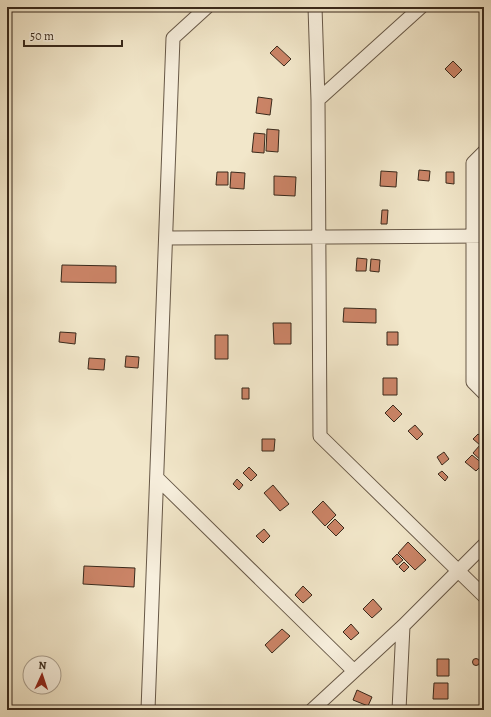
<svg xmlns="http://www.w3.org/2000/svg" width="491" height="717" viewBox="0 0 491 717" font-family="Alegreya,serif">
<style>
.building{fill:#cb8467;stroke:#39291b}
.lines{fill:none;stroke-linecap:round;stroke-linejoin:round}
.street-casing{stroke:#675847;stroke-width:15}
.street{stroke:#f7efdd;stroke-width:13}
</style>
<rect width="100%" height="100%" fill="#f2e7ca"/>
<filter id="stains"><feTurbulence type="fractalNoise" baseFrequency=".005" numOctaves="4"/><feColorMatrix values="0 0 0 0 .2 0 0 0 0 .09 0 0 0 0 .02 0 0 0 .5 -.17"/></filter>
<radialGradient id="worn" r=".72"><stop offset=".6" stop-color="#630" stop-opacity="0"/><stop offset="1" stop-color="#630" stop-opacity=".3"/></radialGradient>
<path class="building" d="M277,46L291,59L284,66L270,53Z
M453,61L462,70L454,78L445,69Z
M258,97L272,99L270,115L256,113Z
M267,129L279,130L278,152L266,151Z
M254,133L265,134L264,153L252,152Z
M419,170L430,171L429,181L418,180Z
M381,171L397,172L396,187L380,186Z
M217,172H228V185H216Z
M231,172L245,173L244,189L230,188Z
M446,172H454V184L446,183Z
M274,176L296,177L295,196L274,195Z
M382,210H388L387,224H381Z
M357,258L367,259L366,271H356Z
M371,259L380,260L379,272L370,271Z
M62,265L116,266V283L61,282Z
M344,308L376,309V323L343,322Z
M273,323H291V344H274Z
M60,332L76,333L75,344L59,342Z
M387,332H398V345H387Z
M215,335H228V359H215Z
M126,356L139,357L138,368L125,367Z
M89,358L105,359L104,370L88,369Z
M383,378H397V395H383Z
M242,388H249V399H242Z
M393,405L402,414L394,422L385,413Z
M415,425L423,434L417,440L408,431Z
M478,434L484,438L480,445L473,439Z
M262,439H275L274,451H262Z
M480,445L484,449V463L473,453Z
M444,452L449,459L442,465L437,457Z
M472,455L483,464L476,471L465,462Z
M249,467L257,475L251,481L243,473Z
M442,471L448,477L445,481L438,474Z
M237,479L243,485L239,490L233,484Z
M273,485L289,504L280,511L264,493Z
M323,501L336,515L325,526L312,512Z
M335,519L344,528L336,536L327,527Z
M264,529L270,536L263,543L256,536Z
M408,542L426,560L415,570L398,553Z
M397,554L403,560L397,565L392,559Z
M404,562L409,567L404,572L399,567Z
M84,566L135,568L134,587L83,584Z
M303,586L312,595L303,603L295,595Z
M373,599L382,609L372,618L363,609Z
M351,624L359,633L351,640L343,632Z
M282,629L290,636L272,653L265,645Z
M472.5 662a3.5 3.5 0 1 1 7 0a3.5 3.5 0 1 1-7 0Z
M437,659H449V676H437Z
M434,683H448V699H433Z
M357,690L372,697L368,706L353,700Z"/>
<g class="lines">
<defs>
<path id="street" d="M315,7L318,100L320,436L484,596
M318,100L421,7
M484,152L473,163V382L484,393
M166,238L484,236
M157,478L354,671
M148,710L173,38L207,7
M312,710L403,626L484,545
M399,710L403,626"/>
</defs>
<use href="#street" class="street-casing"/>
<use href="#street" class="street"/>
</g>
<rect width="491" height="717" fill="none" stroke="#f2e7ca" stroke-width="24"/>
<rect x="8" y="8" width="475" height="701" fill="none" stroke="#39291b" stroke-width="2"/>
<rect x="12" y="12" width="467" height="693" fill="none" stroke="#39291b"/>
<g transform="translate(42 675) rotate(3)"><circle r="19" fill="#f7efdd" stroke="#aba08f"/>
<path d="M0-3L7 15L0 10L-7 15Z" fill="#8f2418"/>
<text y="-6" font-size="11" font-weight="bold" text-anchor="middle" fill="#39291b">N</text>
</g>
<path d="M24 40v6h98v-6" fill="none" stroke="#39291b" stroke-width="2"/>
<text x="30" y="40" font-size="12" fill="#39291b" stroke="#f7efdd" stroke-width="3" paint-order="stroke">50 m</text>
<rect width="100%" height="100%" filter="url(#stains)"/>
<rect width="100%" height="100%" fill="url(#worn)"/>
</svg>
